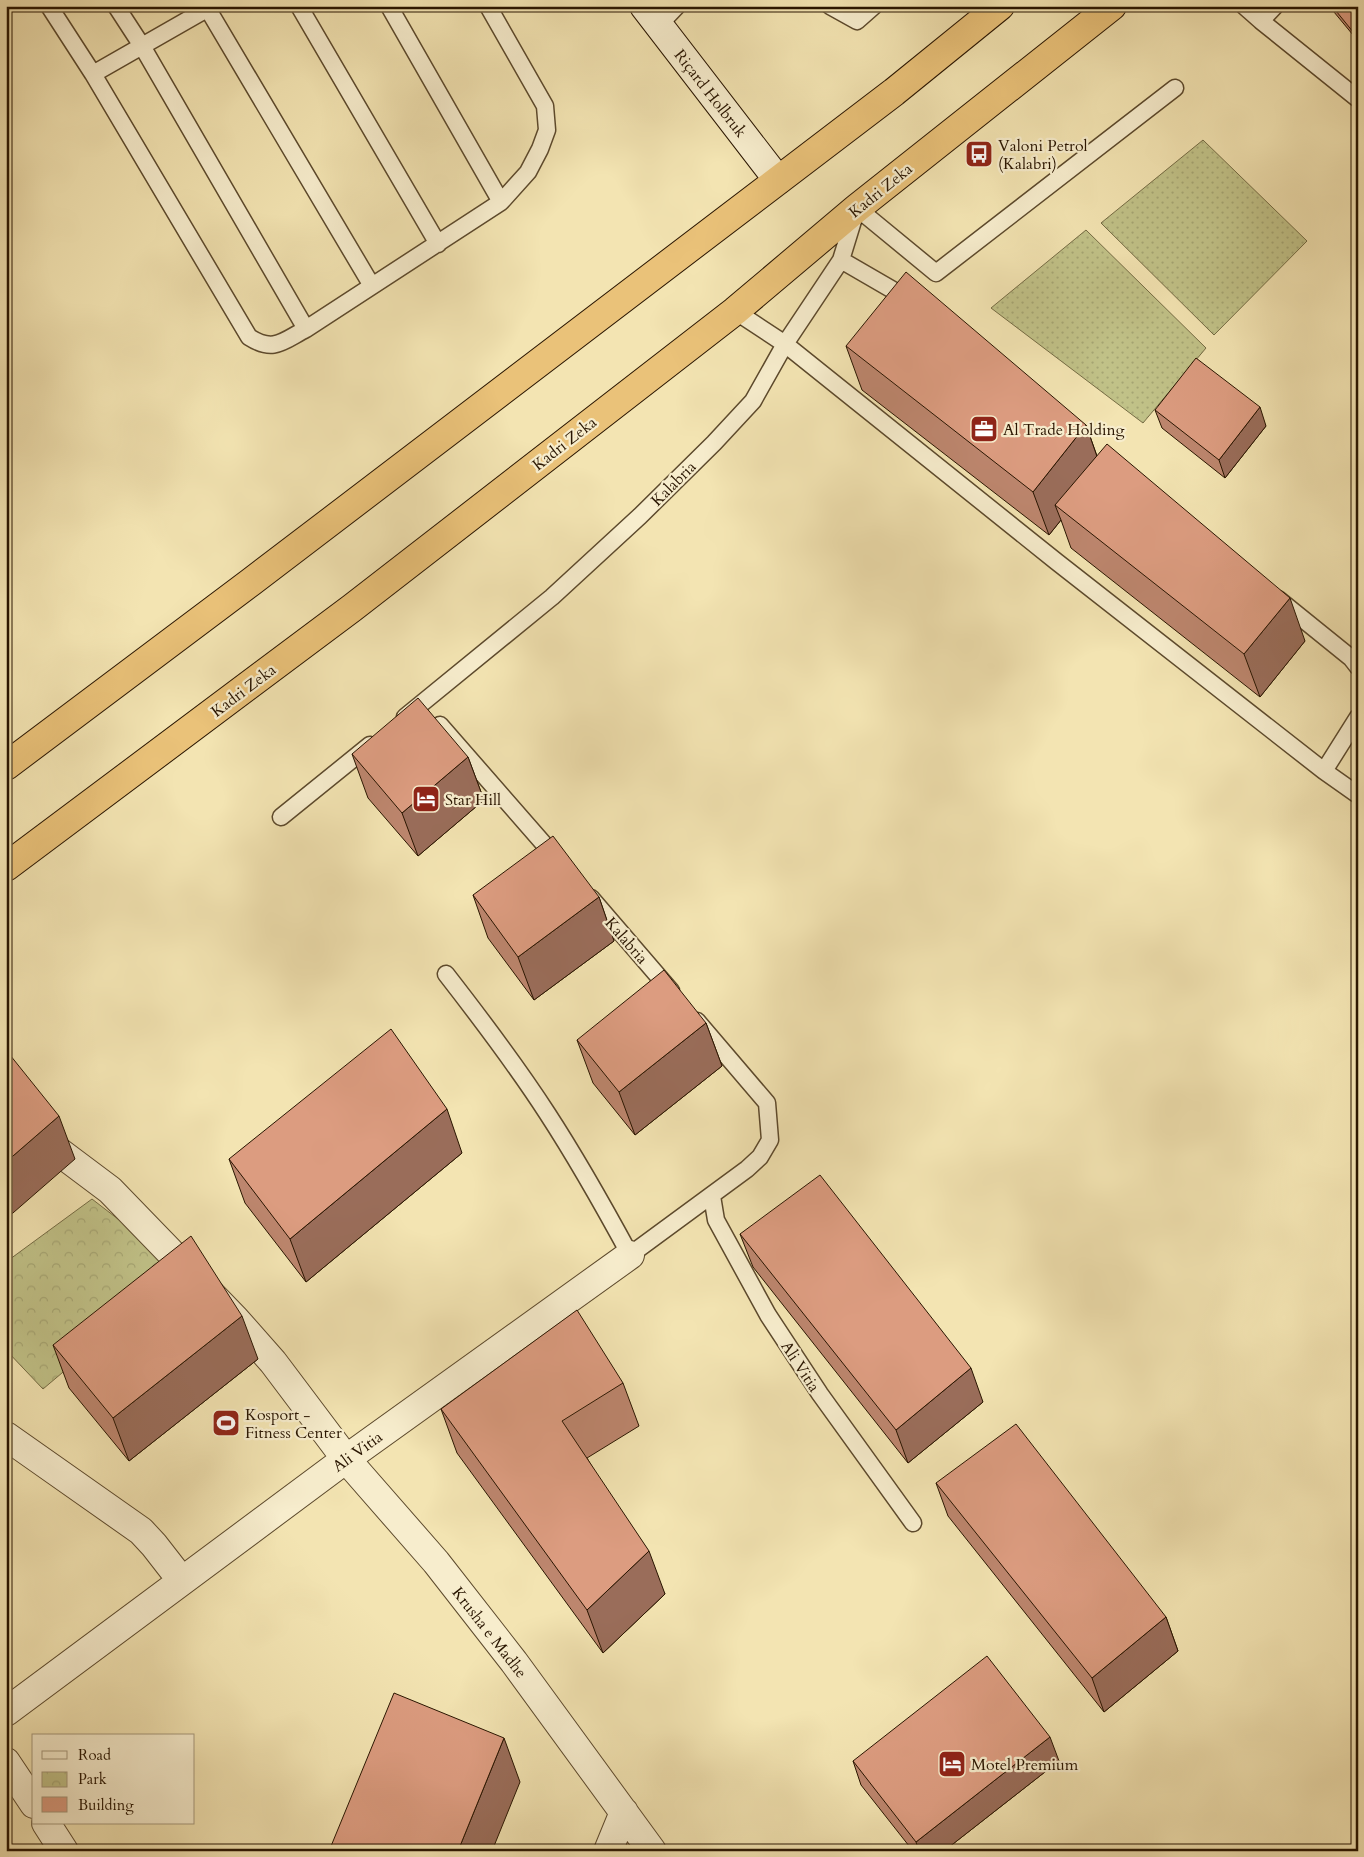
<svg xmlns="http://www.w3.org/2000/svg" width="1364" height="1857" viewBox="0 0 1364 1857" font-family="Cardo,serif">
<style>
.park{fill:url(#park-crowns);stroke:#756c44}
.garden{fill:url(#garden-dots);stroke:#756c44}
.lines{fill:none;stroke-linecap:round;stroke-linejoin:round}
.lane-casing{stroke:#5c492c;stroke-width:19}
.street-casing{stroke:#5c492c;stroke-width:30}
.secondary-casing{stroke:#291500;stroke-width:30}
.highway-casing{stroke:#291500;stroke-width:30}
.lane{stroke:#f7edcd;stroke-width:16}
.street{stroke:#f7edcd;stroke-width:28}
.secondary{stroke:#f7edcd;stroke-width:28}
.highway{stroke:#eac279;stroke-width:28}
.wall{fill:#bd866e;stroke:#291500}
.shaded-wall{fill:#9a6d5a;stroke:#291500}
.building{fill:#dc9c80;stroke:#291500}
.labels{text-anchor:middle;stroke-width:4.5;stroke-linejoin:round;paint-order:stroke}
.street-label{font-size:16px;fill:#291500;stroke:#f7edcd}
.poi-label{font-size:16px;fill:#291500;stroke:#f7edcd;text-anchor:start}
</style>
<defs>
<pattern id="park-crowns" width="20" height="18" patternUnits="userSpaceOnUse" patternTransform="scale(1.25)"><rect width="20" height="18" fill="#c1c288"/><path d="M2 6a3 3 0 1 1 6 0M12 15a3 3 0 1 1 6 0" fill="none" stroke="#a6a674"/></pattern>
<pattern id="garden-dots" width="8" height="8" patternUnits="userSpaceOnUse" patternTransform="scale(1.25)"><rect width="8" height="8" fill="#c1c288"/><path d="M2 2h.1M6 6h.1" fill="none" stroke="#a6a674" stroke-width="1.8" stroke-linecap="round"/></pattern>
</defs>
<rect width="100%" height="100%" fill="#f3e4b2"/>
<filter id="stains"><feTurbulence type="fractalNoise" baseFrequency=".004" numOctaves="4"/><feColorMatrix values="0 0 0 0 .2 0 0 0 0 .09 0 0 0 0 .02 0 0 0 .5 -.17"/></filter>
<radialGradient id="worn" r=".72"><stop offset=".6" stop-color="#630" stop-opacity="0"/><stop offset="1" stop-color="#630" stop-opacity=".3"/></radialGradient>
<path class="park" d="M92,1199L184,1270L43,1389L6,1350V1262Z"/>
<path class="garden" d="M1203,140L1307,241L1214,335L1101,223Z
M1086,230L1206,348L1143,423L991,308Z"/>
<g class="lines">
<defs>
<path id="lane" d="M49,6L93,74L249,337C274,353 283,341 306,329L501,202L528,172L540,149L547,130L545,106L488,6
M116,6L142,46L306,329
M206,6L372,286
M299,6L438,244
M389,6L501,202
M830,6L857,21L874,6
M1244,6L1261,21L1275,6
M1261,21L1358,99
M659,25L677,6
M93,74L212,6
M841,260L910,300
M735,311L785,344L1057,562L1324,771L1358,795
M1278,599L1351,658L1358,667
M405,717L552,597L640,516L714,443L753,401L785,344L841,260L857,208L936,273L1175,88
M440,725L557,859
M1324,771L1358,717
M281,817L370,745
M591,898L671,991
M446,974C481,1019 516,1065 547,1113C577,1159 604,1207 630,1255L747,1169L760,1157L770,1140L767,1103L697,1021
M712,1196L716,1220L768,1315L820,1394L913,1523"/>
<path id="street" d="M42,1139L110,1190L235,1319L273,1362L346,1459L436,1562L514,1662L652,1851
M6,1436L141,1531L154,1545L182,1581
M6,1712L346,1459L630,1255
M6,1762L34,1804
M46,1823L64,1851
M608,1851L624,1812"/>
<path id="secondary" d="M644,6L778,180"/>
<path id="highway" d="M6,766L251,582L894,92L1000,6
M6,867L352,608L735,311L857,208L1112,6"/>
</defs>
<use href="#lane" class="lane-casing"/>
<use href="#street" class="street-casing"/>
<use href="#secondary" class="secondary-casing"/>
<use href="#highway" class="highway-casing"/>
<use href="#lane" class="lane"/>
<use href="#street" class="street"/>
<use href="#secondary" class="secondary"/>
<use href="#highway" class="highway"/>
</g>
<path class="wall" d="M1329,6H1358V41Z
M846,346L1086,425L1097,456L1305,641L1260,697L1071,548L1061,520L1049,535L862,390Z
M1155,410L1266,426L1225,478L1162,428Z
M352,754L468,757L484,800L418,856L368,798Z
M473,895L599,897L614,941L534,1000L488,938Z
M706,1023L722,1066L635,1135L593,1083L577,1040Z
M462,1153L306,1282L245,1203L229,1159Z
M740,1234L983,1402L908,1463L753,1267Z
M53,1345L258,1359L129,1461L69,1388Z
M623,1383L639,1426L587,1458L665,1594L603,1653L457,1453L441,1409Z
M936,1483L1166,1617L1178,1651L1104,1712L948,1516Z
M853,1761H1059L944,1851H913L861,1785Z"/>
<path class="shaded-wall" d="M1260,407L1266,426L1225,478L1219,460Z
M1086,425L1101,468L1055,505L1061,520L1049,535L1033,492Z
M1290,598L1305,641L1260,697L1244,654Z
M468,757L484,800L418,856L402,813Z
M599,897L614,941L534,1000L518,957Z
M706,1023L722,1066L635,1135L619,1092Z
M447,1109L462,1153L306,1282L290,1239Z
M59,1116L75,1159L6,1219V1162Z
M242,1316L258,1359L129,1461L113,1418Z
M971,1368L983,1402L908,1463L896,1430Z
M649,1551L665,1594L603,1653L587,1610Z
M1166,1617L1178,1651L1104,1712L1092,1678Z
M1050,1737L1059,1761L944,1851H919L916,1842Z
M504,1738L520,1782L492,1851H458Z"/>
<path class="building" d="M1332,6H1358V38Z
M906,272L1086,425L1033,492L846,346Z
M1196,358L1260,407L1219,460L1155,410Z
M1107,444L1290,598L1244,654L1055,505Z
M418,698L468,757L402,813L352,754Z
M553,836L599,897L518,957L473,895Z
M664,970L706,1023L619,1092L577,1040Z
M391,1029L447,1109L290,1239L229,1159Z
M6,1050L59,1116L6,1162Z
M820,1175L971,1368L896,1430L740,1234Z
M191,1236L242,1316L113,1418L53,1345Z
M577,1310L623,1383L562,1421L649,1551L587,1610L441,1409Z
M1016,1424L1166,1617L1092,1678L936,1483Z
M987,1656L1050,1737L916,1842L853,1761Z
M394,1693L504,1738L458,1851H329Z"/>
<defs>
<symbol id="bus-square" viewBox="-11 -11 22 22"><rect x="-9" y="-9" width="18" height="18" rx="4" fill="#8f2418" stroke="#f7edcd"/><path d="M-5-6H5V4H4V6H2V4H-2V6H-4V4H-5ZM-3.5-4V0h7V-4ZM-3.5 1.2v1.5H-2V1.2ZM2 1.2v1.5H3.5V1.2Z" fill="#fff"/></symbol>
<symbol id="office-square" viewBox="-11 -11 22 22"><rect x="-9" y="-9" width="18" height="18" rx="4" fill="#8f2418" stroke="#f7edcd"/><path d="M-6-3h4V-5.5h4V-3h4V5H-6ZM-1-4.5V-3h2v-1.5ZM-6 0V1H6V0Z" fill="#fff"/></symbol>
<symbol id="hotel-square" viewBox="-11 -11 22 22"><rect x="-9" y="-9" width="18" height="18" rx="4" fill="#8f2418" stroke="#f7edcd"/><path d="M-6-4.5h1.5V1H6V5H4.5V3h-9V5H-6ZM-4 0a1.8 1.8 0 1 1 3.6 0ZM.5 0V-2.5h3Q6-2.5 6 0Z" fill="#fff"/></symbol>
<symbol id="stadium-square" viewBox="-11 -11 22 22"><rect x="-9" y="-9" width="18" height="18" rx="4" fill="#8f2418" stroke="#f7edcd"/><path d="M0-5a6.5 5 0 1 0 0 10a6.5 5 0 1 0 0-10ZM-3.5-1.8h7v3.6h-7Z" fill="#fff"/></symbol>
</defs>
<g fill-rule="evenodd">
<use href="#bus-square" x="963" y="138" width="32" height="32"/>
<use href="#office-square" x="968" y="413" width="32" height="32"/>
<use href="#hotel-square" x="410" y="783" width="32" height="32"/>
<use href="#stadium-square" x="210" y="1407" width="32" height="32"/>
<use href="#hotel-square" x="936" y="1748" width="32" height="32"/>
</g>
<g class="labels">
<g class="street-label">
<text transform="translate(711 93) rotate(52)" y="6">Riçard Holbruk</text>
<text transform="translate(880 190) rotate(-39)" y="6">Kadri Zeka</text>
<text transform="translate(564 443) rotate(-38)" y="6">Kadri Zeka</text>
<text transform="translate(673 483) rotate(-45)" y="6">Kalabria</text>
<text transform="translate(243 690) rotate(-37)" y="6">Kadri Zeka</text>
<text transform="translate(627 940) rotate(49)" y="6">Kalabria</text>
<text transform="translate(801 1366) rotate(57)" y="6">Ali Vitia</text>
<text transform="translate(357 1451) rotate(-36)" y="6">Ali Vitia</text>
<text transform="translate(490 1632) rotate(52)" y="6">Krusha e Madhe</text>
</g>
<g class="poi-label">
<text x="998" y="151">Valoni Petrol<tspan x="998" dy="18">(Kalabri)</tspan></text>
<text x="1003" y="435">Al Trade Holding</text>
<text x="445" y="805">Star Hill</text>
<text x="245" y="1420">Kosport -<tspan x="245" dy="18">Fitness Center</tspan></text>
<text x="971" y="1770">Motel Premium</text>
</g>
</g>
<rect width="1364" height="1857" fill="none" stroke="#f3e4b2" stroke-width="25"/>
<rect x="8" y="8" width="1349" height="1842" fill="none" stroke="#291500" stroke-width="2.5"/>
<rect x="12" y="12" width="1339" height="1832" fill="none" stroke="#291500"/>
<rect x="32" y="1734" width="162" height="90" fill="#f7edcd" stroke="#a5977b"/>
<rect x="42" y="1751" width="25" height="8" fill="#f7edcd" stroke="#a5977b"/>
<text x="78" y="1760" font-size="15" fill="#291500">Road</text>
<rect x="42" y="1772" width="25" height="15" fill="url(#park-crowns)" stroke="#a5977b"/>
<text x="78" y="1784" font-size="15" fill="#291500">Park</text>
<rect x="42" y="1797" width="25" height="15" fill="#dc9c80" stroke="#a5977b"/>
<text x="78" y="1810" font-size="15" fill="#291500">Building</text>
<rect width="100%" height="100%" filter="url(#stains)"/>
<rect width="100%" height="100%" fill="url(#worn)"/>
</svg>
